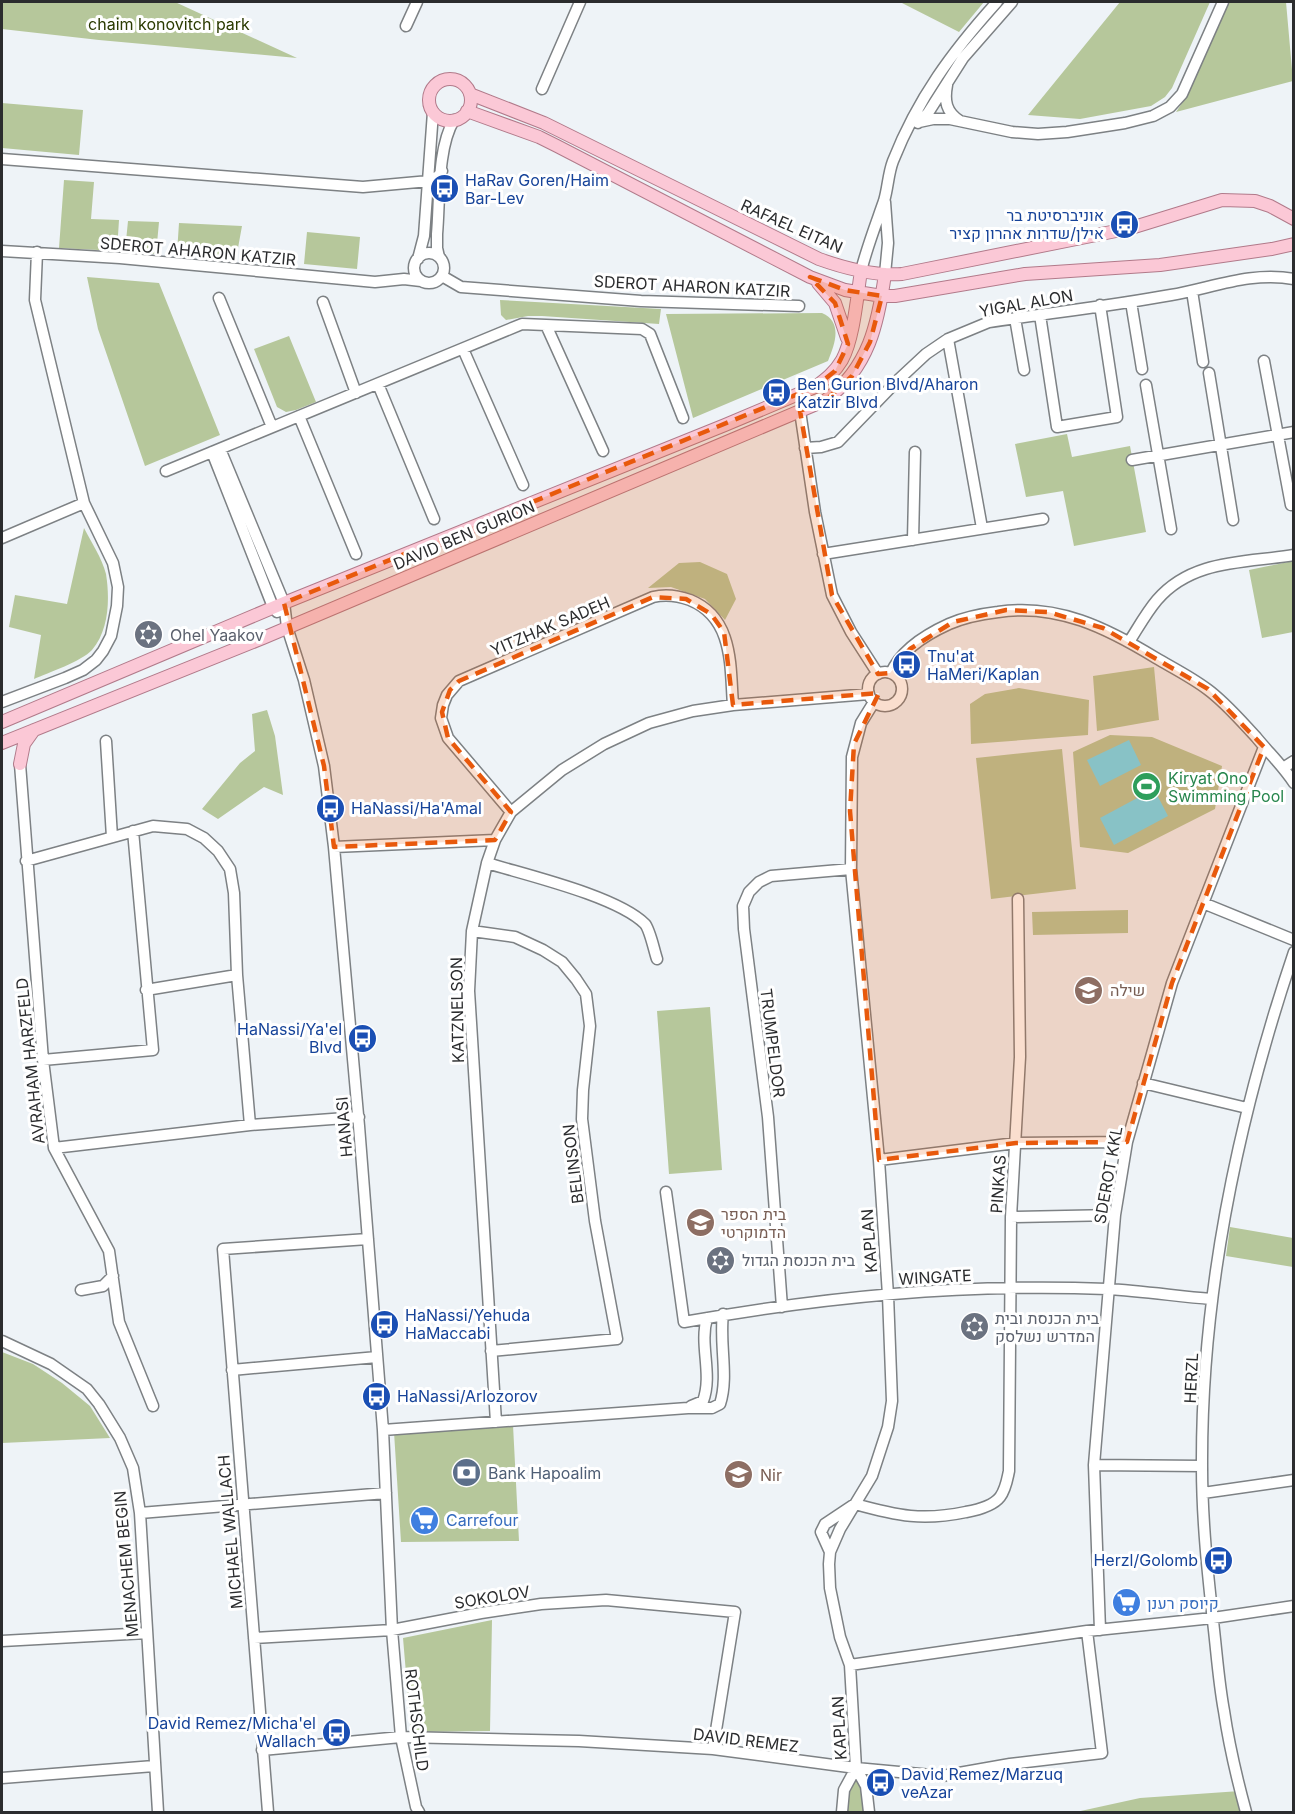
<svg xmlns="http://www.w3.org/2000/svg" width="1295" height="1814" viewBox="0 0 1295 1814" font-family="Inter,Heebo,sans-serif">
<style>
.green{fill:#b6c79b}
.water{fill:#71dcf6}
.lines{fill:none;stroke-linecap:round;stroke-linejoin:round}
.minor-casing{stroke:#7d8184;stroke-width:13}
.major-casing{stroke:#b17a8a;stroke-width:14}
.minor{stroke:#fff;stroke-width:10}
.major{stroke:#fbc8d6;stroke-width:12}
.marked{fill:#e8590c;fill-opacity:0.2;stroke:#e8590c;stroke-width:4.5;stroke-dasharray:12 8;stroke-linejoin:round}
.labels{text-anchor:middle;stroke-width:6;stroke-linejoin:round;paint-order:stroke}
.park-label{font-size:16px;fill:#2a3a01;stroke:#fff}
.transit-label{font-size:16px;fill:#164399;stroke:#fff;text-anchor:start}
.street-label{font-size:16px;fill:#2b2c2e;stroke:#fff}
.worship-label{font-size:16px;fill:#5b616d;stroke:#fff;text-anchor:start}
.leisure-label{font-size:16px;fill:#27864d;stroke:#fff;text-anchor:start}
.education-label{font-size:16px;fill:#785e54;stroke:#fff;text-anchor:start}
.service-label{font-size:16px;fill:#4e5e75;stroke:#fff;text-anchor:start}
.shop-label{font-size:16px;fill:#366cbe;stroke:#fff;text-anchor:start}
</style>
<rect width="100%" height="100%" fill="#eef3f7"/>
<path class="green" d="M2,2H175L297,58L99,40L2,29Z
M900,2H984L959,32Z
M1120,2H1210L1172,88L1165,97L1151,106L1080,119L1028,115Z
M1228,2H1286L1293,81L1176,112L1186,97Z
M2,103L83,110L79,155L2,148Z
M64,180L94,182L91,219L119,220L117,251L59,248Z
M128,221L159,222L156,254L125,251Z
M179,223L242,226L236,259L177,253Z
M307,232L360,237L357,269L304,264Z
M87,277L159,283L220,435L145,466L98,329Z
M500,300L661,309L659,324L542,316H528L506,320L501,315Z
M822,313C843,322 835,344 828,361L693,418L666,314Z
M289,336L316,402L296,410L286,412L277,407L254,349Z
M1067,434L1072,457L1130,446L1146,532L1074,546L1063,491L1026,497L1015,444Z
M84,528C91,542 102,558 106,574C110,599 109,630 92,650C82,661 48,673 34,679L41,635L9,627L15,595L67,604Z
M1293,561V632L1262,638L1249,570Z
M700,562L727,574L736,599L725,620L705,599L671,587L648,588L679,563Z
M1154,667L1159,720L1097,731L1093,676Z
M1019,688L1089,700L1088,735L971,744L970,704L985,694Z
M267,710L275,736L283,795L264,787L218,819L202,809L240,763L255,751L252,714Z
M1110,735L1152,737L1222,766L1215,809L1128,853L1080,847L1073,752Z
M1062,749L1076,889L991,899L976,758Z
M1128,910V933L1033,935L1032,912Z
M710,1007L722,1170L669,1174L657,1011Z
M1230,1227L1293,1238V1267L1226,1256Z
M2,1352L33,1364L62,1383L90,1406L110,1438L2,1443Z
M513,1425L519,1541L401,1542L394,1432Z
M492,1620L490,1731L411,1732L403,1638Z
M856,1768L869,1812H842Z
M1240,1791L1246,1812H1076L1140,1798Z"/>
<path class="water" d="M1129,740L1141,765L1100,786L1087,760Z
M1154,789L1168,816L1114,845L1100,818Z"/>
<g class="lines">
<defs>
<path id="minor" d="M406,26L417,2
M947,85C944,101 946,112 960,121
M542,89L580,2
M919,122L933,119H950L1012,132L1038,134L1067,132L1125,123L1153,116L1170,107L1182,94L1223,2
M918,123L928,113L963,58L1012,2
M2,159L363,187L429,181L438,176L442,171
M885,202L888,243L885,274
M2,251L120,258L375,282L404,279L421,281
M414 268a15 15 0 1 1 30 0a15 15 0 1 1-30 0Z
M439,257L437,248V234C440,201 437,148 454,120
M418,259L424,236L433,112
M861,271C867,247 876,224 884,201C888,188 888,174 893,161C918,98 952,52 997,2
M442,276L461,287L641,301L799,306
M1192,291L1203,362
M219,298L272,427
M323,302L356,393
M1131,302L1142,369
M1040,315L1057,427L1117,417L1100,305
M1015,318L1024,370
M546,325L603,451
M948,339L982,528
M463,349L523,485
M1264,361L1291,505
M1209,373L1233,520
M378,384L434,519
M1146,385L1171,529
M800,411L815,512L832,595L851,632L878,674
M299,416L356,554
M805,448L821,447L838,442L897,381L926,354L948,339L989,322C1049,313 1111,306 1171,295C1212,288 1251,271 1294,279
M220,449L284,603L287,627L304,680L324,766L334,847L359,1126L383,1430L392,1630L401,1737L416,1807L419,1812
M212,452L273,607L277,612
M1132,460L1294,432
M166,471L522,324L642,329L650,334L683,418
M2,538L84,503
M913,540L915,452
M823,554L1043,519
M1129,642C1138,628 1146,613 1157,600C1192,559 1245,563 1294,555
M868 689a17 17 0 1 1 34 0a17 17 0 1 1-34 0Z
M891,673C901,650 927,634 949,624C965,617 981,614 998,612C1057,603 1107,628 1156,658C1173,668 1191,677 1207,689C1225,702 1241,721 1256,737C1269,753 1283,766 1294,783
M2,702L65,678L83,670L96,660L103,651L111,636L117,606L118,587L113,563L84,503L35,300L37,252
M106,741L112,837
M20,764L43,1060L54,1148L109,1251L119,1322L153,1406
M1283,768L1294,761
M511,812L448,738L441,718L443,705L447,695L459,681L653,597C665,594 679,596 690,600C734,618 730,666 733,705
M334,847L495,840
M26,861L153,826L187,829L204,838L218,851L230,869L234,893L237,975L250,1125
M487,863C526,875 617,896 645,924C650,930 654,950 657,959
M1203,903L1294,940
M472,931L515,937L543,950L562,962L576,979L586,994L590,1026L583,1090L582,1119L595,1221L617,1339L491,1351
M146,990L237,975
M43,1060L153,1050L133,831
M1143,1083L1247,1108
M54,1148L250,1125L359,1117
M879,1160L1016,1143L1127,1142
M666,1192L684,1322C823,1297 966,1283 1107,1289C1141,1291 1176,1296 1211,1299
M1011,1217L1115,1215
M81,1290L103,1286L113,1276
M782,1307L768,1117L744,929L743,906L749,892L759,882L771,876L851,869
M2,1341L51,1364L87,1389L99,1404L120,1438L133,1468L140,1513L158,1812
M232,1370L377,1357
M691,1406L703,1401C713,1374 699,1345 707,1318
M496,1422L469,991L472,931L487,863L495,840L511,812L562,770L604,744L649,723L693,711L733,705L869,694
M383,1430L688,1408H712L720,1404C729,1376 719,1344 723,1314
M1094,1465L1202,1466
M1203,1493L1294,1480
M140,1513L386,1493
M830,1552L821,1532L825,1524L855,1504C898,1516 923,1521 966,1512C977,1510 993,1506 1000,1497C1006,1489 1007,1480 1009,1471L1011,1217L1020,1057L1018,899
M1100,1630L1094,1465L1115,1215L1127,1142L1172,983L1264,747
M254,1638L392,1630L481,1613L541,1604L606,1600L735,1612L713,1749
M2,1641L147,1633
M850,1665L1087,1631L1213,1618L1294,1606
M262,1750L401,1737L579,1741L713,1749L856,1768L942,1776L1010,1764L1102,1753L1087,1631
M856,1768L850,1665L840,1637L830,1588L829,1564L830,1552L840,1529L872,1476L888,1427L892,1401L888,1295L879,1160L851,869L852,757L861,723L874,702
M856,1768L866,1786L869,1812
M2,1778L154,1766
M268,1812L223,1249L368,1239
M842,1812L844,1790L856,1768
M1246,1812C1237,1779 1229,1745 1224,1711C1219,1684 1217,1657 1214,1630C1208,1576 1202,1521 1202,1467C1201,1291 1238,1118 1294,952"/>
<path id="major" d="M429 100a21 21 0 1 1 42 0a21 21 0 1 1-42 0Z
M470,94L544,123L819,259C844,268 874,276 902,274L1131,228L1222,200L1255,201L1270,206L1294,219
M467,111L539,137L557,146L810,277L845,290L882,296H895L1025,274L1160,265L1272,249L1294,244
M818,283L835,303L847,338
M2,722L284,603L725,425L815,387C826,379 835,372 842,360C854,338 857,296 861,271
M2,743L263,638L826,400C869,367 878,324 885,274
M20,764L24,744L34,730"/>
</defs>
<use href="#minor" class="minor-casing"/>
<use href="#major" class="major-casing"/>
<use href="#minor" class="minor"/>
<use href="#major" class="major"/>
</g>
<path class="marked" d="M810,277L845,290L882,296L870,342L852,376L826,400L800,411L832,595L878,674L890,673L910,649L953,622L1006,610L1048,612L1103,628L1208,689L1264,747L1172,983L1127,1142L1016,1143L879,1160L850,811L854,744L879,693L733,705L724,632L711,614L686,599L653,597L459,681L450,690L442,712L448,738L511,812L495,840L334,847L324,766L284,603L815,387L835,371L848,344L835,303Z"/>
<defs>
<symbol id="bus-disc" viewBox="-11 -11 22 22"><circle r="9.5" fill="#1a4fb4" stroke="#fff"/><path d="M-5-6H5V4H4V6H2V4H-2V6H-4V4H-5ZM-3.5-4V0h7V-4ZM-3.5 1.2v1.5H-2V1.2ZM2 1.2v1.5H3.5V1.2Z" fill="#fff"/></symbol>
<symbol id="synagogue-disc" viewBox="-11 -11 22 22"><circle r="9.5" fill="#6b7280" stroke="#fff"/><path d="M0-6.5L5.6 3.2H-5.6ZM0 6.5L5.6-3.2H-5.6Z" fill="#fff"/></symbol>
<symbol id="stadium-disc" viewBox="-11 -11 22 22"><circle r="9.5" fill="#2e9e5b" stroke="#fff"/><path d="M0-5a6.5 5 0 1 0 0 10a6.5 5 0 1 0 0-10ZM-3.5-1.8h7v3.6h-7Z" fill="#fff"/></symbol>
<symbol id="school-disc" viewBox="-11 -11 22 22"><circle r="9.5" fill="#8d6e63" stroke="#fff"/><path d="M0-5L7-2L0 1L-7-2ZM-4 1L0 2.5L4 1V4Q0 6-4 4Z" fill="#fff"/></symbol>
<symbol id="bank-disc" viewBox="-11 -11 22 22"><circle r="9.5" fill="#5c6f8a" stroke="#fff"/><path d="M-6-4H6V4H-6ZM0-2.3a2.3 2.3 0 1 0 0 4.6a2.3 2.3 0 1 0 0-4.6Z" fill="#fff"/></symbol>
<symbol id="supermarket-disc" viewBox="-11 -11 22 22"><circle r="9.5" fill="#3f7fe0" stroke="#fff"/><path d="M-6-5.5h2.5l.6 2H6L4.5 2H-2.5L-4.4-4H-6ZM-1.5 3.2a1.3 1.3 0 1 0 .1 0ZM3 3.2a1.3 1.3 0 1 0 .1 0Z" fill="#fff"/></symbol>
</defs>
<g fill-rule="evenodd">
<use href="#bus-disc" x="428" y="172" width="33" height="33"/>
<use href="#bus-disc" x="1108" y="208" width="33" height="33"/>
<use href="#bus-disc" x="760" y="376" width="33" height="33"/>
<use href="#synagogue-disc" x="132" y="618" width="33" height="33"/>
<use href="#bus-disc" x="890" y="648" width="33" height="33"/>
<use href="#stadium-disc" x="1130" y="770" width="33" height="33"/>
<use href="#bus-disc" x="314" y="792" width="33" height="33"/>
<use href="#school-disc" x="1072" y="974" width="33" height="33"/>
<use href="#bus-disc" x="346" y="1022" width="33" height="33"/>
<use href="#school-disc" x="684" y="1206" width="33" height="33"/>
<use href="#synagogue-disc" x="704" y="1244" width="33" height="33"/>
<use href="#bus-disc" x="368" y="1308" width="33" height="33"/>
<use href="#synagogue-disc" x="958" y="1310" width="33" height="33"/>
<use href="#bus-disc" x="360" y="1380" width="33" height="33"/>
<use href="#bank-disc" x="450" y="1456" width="33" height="33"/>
<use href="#school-disc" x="722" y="1458" width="33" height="33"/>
<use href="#supermarket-disc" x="408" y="1504" width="33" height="33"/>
<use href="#bus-disc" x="1202" y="1544" width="33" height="33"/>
<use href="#supermarket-disc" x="1110" y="1586" width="33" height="33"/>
<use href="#bus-disc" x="320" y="1716" width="33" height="33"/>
<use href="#bus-disc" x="864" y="1766" width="33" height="33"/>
</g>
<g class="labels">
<g class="park-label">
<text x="169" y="30">chaim konovitch park</text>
</g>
<g class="transit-label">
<text x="465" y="186">HaRav Goren/Haim<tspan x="465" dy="18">Bar-Lev</tspan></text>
<text x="1104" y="221" text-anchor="end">אוניברסיטת בר<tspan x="1104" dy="18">אילן/שדרות אהרון קציר</tspan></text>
<text x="797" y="390">Ben Gurion Blvd/Aharon<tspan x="797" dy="18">Katzir Blvd</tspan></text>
<text x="927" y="662">Tnu'at<tspan x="927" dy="18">HaMeri/Kaplan</tspan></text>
<text x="351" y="814">HaNassi/Ha'Amal</text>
<text x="342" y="1035" text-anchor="end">HaNassi/Ya'el<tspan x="342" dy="18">Blvd</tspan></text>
<text x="405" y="1321">HaNassi/Yehuda<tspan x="405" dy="18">HaMaccabi</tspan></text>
<text x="397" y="1402">HaNassi/Arlozorov</text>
<text x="1198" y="1566" text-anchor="end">Herzl/Golomb</text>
<text x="316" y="1729" text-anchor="end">David Remez/Micha'el<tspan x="316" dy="18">Wallach</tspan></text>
<text x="901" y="1780">David Remez/Marzuq<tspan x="901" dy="18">veAzar</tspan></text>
</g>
<g class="street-label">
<text transform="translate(792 226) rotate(24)" y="6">RAFAEL EITAN</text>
<text transform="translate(198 251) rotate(5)" y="6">SDEROT AHARON KATZIR</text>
<text transform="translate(692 286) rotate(3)" y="6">SDEROT AHARON KATZIR</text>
<text transform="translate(1026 303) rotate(-10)" y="6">YIGAL ALON</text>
<text transform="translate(464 535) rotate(-23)" y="6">DAVID BEN GURION</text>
<text transform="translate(550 626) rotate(-23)" y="6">YITZHAK SADEH</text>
<text transform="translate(457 1010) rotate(-91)" y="6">KATZNELSON</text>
<text transform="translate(773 1043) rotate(83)" y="6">TRUMPELDOR</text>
<text transform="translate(30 1061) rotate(-96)" y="6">AVRAHAM HARZFELD</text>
<text transform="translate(344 1127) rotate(-95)" y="6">HANASI</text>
<text transform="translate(573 1164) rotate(-97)" y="6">BELINSON</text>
<text transform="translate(1108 1175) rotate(-80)" y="6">SDEROT KKL</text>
<text transform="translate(998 1184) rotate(-86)" y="6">PINKAS</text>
<text transform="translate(869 1241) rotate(-94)" y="6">KAPLAN</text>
<text transform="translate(935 1277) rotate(-3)" y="6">WINGATE</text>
<text transform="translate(1191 1378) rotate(-87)" y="6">HERZL</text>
<text transform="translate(230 1532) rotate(-95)" y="6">MICHAEL WALLACH</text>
<text transform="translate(126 1564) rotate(-95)" y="6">MENACHEM BEGIN</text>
<text transform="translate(492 1597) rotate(-9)" y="6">SOKOLOV</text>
<text transform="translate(417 1720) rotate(83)" y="6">ROTHSCHILD</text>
<text transform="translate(839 1728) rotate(-93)" y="6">KAPLAN</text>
<text transform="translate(746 1740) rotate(7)" y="6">DAVID REMEZ</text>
</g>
<g class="worship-label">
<text x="170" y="641">Ohel Yaakov</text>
<text x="742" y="1266">בית הכנסת הגדול</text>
<text x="995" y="1324">בית הכנסת ובית<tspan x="995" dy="18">המדרש נשלסק</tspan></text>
</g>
<g class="leisure-label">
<text x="1168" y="784">Kiryat Ono<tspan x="1168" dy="18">Swimming Pool</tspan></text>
</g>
<g class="education-label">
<text x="1110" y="996">שילה</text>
<text x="721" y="1220">בית הספר<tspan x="721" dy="18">הדמוקרטי</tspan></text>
<text x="760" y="1481">Nir</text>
</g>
<g class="service-label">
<text x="488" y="1479">Bank Hapoalim</text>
</g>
<g class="shop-label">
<text x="446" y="1526">Carrefour</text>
<text x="1147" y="1609">קיוסק רענן</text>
</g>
</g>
<rect width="1295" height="1814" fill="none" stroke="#2b2c2e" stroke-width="6"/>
</svg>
